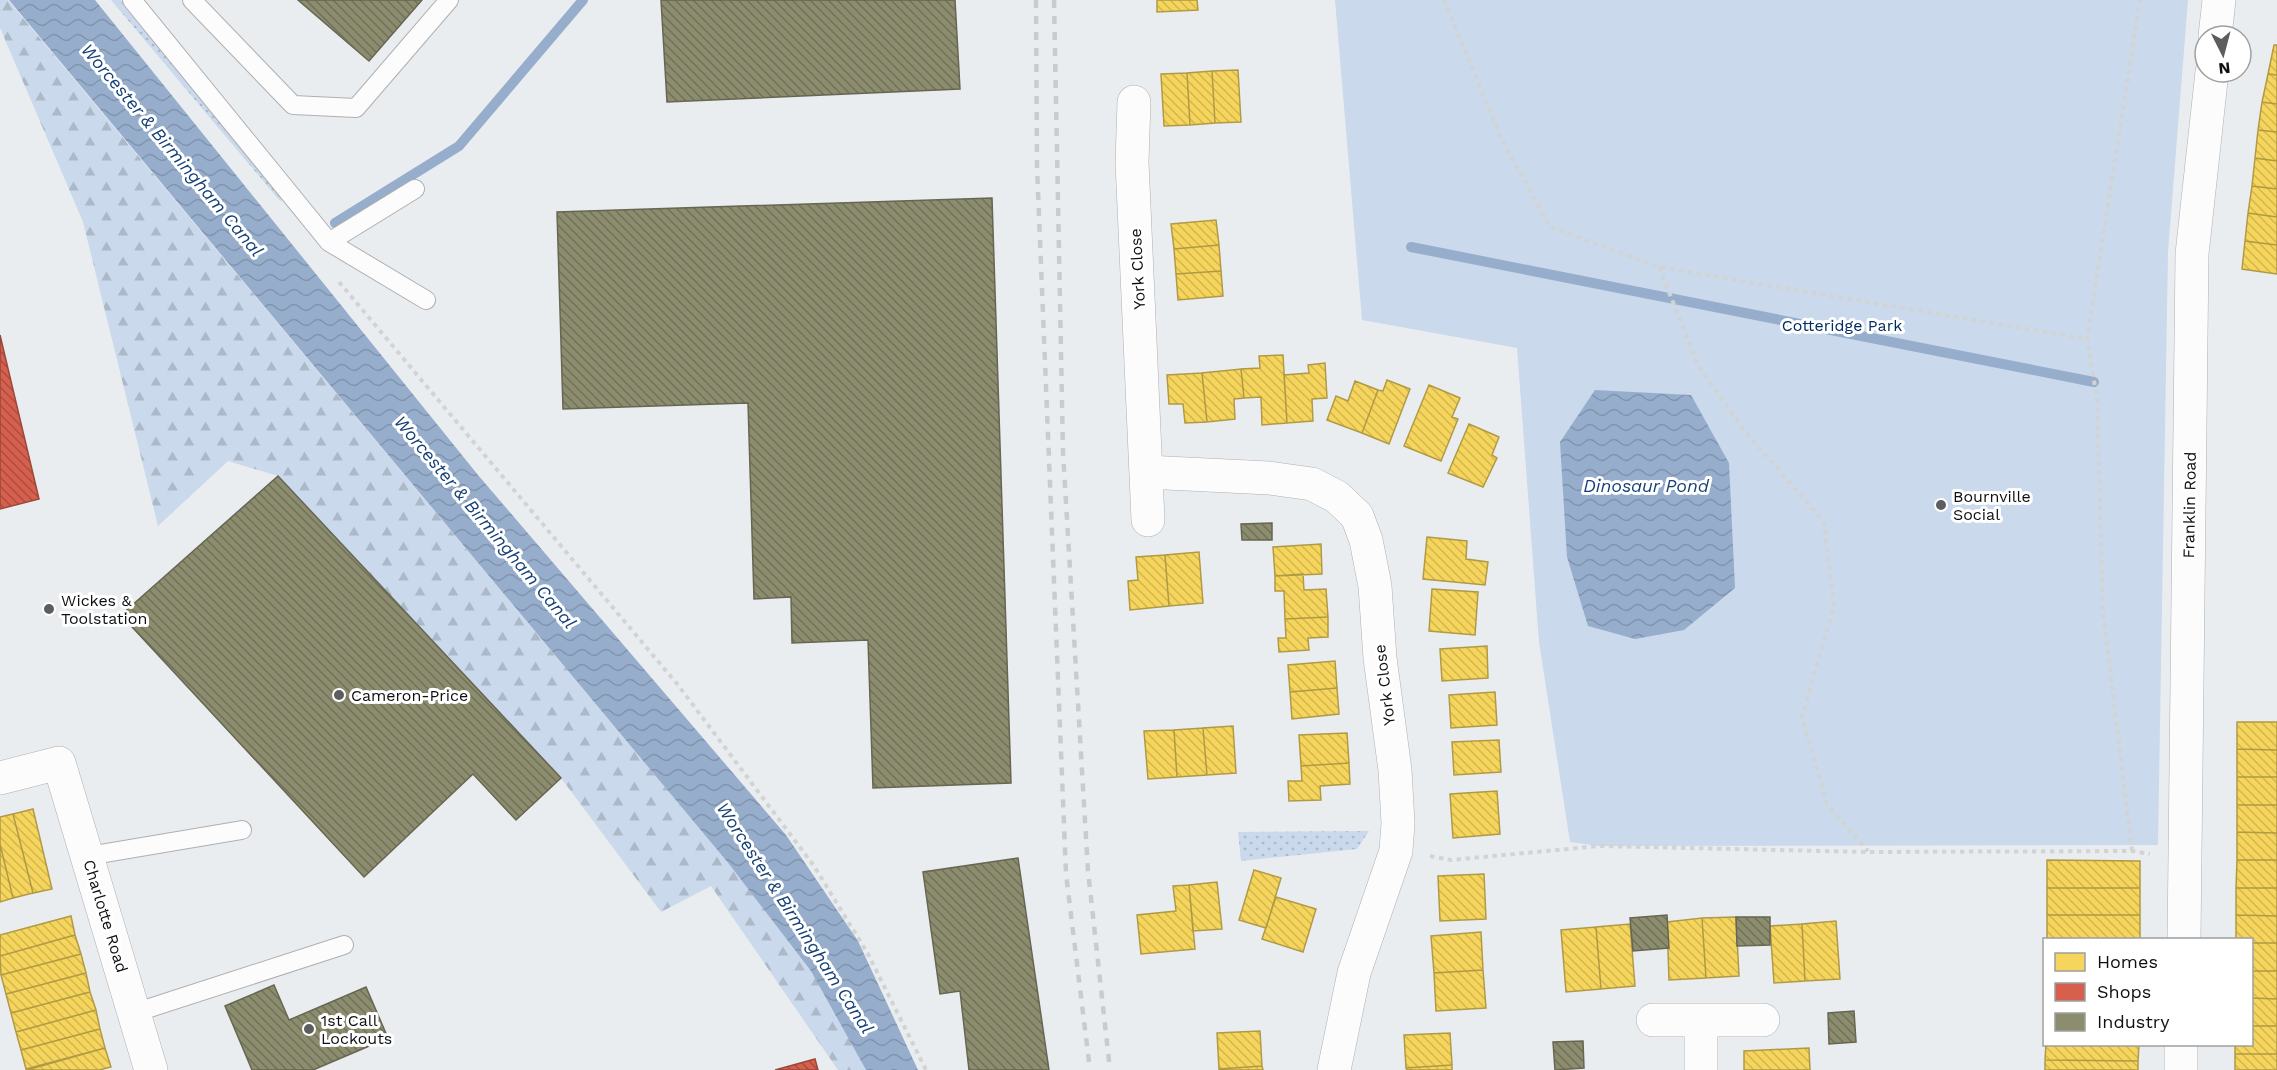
<svg xmlns="http://www.w3.org/2000/svg" width="2277" height="1070" viewBox="0 0 2277 1070" font-family="'Work Sans',sans-serif">
<style>
.grass{fill:url(#grass-dots)}
.forest{fill:url(#forest-firs)}
.green{fill:#cad9eb}
.water{fill:url(#water-waves)}
.homes{fill:url(#homes-back-hatch);stroke:#b09a46;stroke-width:1.5}
.shops{fill:url(#shops-back-hatch);stroke:#9a483b;stroke-width:1.5}
.industry{fill:url(#industry-back-hatch);stroke:#666652;stroke-width:1.5}
.lines{fill:none;stroke-linecap:round;stroke-linejoin:round}
.stream{stroke:#96adcc;stroke-width:10}
.lane-casing{stroke:#aeafb1;stroke-width:20}
.street-casing{stroke:#aeafb1;stroke-width:34}
.secondary-casing{stroke:#aeafb1;stroke-width:34}
.path{stroke:#d2d4d4;stroke-width:4;stroke-dasharray:4.5 4.5;stroke-linecap:butt}
.lane{stroke:#fcfcfd;stroke-width:18}
.street{stroke:#fcfcfd;stroke-width:33}
.secondary{stroke:#fcfcfd;stroke-width:33}
.rail{stroke:#cbcbcc;stroke-width:4.5;stroke-dasharray:8 8;stroke-linecap:butt}
.poi-dot{fill:#5b5d5f;stroke:#fff;stroke-width:2}
.labels{text-anchor:middle;stroke-width:6;stroke-linejoin:round;paint-order:stroke}
.street-label{font-size:16px;fill:#0e0f11;stroke:#fff}
.park-label{font-size:16px;fill:#002c60;stroke:#fff}
.poi-label{font-size:16px;fill:#0e0f11;stroke:#fff;text-anchor:start}
.water-label{font-size:18px;font-style:italic;fill:#154077;stroke:#fff}
</style>
<defs>
<pattern id="grass-dots" width="8" height="8" patternUnits="userSpaceOnUse" patternTransform="scale(1.5)"><rect width="8" height="8" fill="#cad9eb"/><path d="M2 2h.1M6 6h.1" fill="none" stroke="#acb9c8" stroke-width="1.8" stroke-linecap="round"/></pattern>
<pattern id="forest-firs" width="22" height="20" patternUnits="userSpaceOnUse" patternTransform="scale(1.5)"><rect width="22" height="20" fill="#cad9eb"/><path d="M5 1l3.5 6h-7zM16 11l3.5 6h-7z" fill="#acb9c8"/></pattern>
<pattern id="water-waves" width="16" height="10" patternUnits="userSpaceOnUse" patternTransform="scale(1.5)"><rect width="16" height="10" fill="#96adcc"/><path d="M0 5q4-4 8 0t8 0" fill="none" stroke="#8094ae"/></pattern>
<pattern id="homes-back-hatch" width="6" height="6" patternUnits="userSpaceOnUse" patternTransform="scale(1.5)"><rect width="6" height="6" fill="#f6d55c"/><path d="M-1 5l2 2M0 0l6 6M5-1l2 2" fill="none" stroke="#d2b64f"/></pattern>
<pattern id="shops-back-hatch" width="6" height="6" patternUnits="userSpaceOnUse" patternTransform="scale(1.5)"><rect width="6" height="6" fill="#d6604d"/><path d="M-1 5l2 2M0 0l6 6M5-1l2 2" fill="none" stroke="#ac4e3f"/></pattern>
<pattern id="industry-back-hatch" width="6" height="6" patternUnits="userSpaceOnUse" patternTransform="scale(1.5)"><rect width="6" height="6" fill="#8c8c6e"/><path d="M-1 5l2 2M0 0l6 6M5-1l2 2" fill="none" stroke="#717159"/></pattern>
</defs>
<rect width="100%" height="100%" fill="#eaedf0"/>
<path class="grass" d="M111,0H121L292,196L280,201Z
M1369,831L1357,849L1241,861L1238,832Z"/>
<path class="forest" d="M0,0H8L729,864L812,971L866,1070H838L711,886L661,912L561,778L278,476L228,461L158,526L83,222L0,28Z"/>
<path class="green" d="M1335,0H2188L2168,252L2158,845L1599,846L1570,842L1539,642L1517,348L1362,320Z"/>
<path class="water" d="M9,0H95L478,475L786,835L858,941L918,1070H866L811,971L729,864Z
M1595,390L1691,395L1729,463L1735,588L1684,630L1635,639L1588,626L1567,557L1560,442Z"/>
<path class="homes" d="M1157,0H1197L1198,10L1157,12Z
M2274,45H2277V75L2268,74Z
M1238,70L1241,122L1215,123L1212,71Z
M1212,71L1215,123L1190,125L1187,73Z
M1187,73L1190,125L1164,126L1161,74Z
M2268,74L2277,75V104L2262,102Z
M2262,102L2277,104V132L2258,130Z
M2258,130L2277,132V161L2255,158Z
M2255,158L2277,161V189L2252,186Z
M2252,186L2277,189V217L2248,213Z
M2248,213L2277,217V245L2245,241Z
M1216,220L1219,245L1174,249L1171,224Z
M2245,241L2277,245V274L2242,269Z
M1219,245L1221,271L1176,274L1174,249Z
M1221,271L1223,296L1178,300L1176,274Z
M1283,355L1287,423L1262,425L1261,397L1244,398L1241,369L1260,368L1259,356Z
M1325,363L1327,398L1312,399L1313,421L1287,423L1284,375L1309,373L1308,365Z
M1241,369L1244,398L1234,399L1235,419L1207,422L1202,373Z
M1202,373L1207,422L1185,423L1183,404H1169L1167,375Z
M1387,380L1410,389L1389,444L1362,433L1378,390L1383,391Z
M1355,381L1378,390L1362,433L1327,420L1336,396L1348,401Z
M1429,385L1460,398L1452,417L1458,419L1441,461L1404,446Z
M1469,424L1499,437L1492,455L1497,458L1483,487L1448,473Z
M1427,537L1467,541L1466,559L1488,562L1485,585L1423,579Z
M1321,544L1322,574L1275,576L1273,547Z
M1199,552L1203,603L1169,606L1165,555Z
M1165,555L1169,606L1130,610L1128,581L1138,580L1136,557Z
M1303,574L1304,590L1326,589L1328,617L1285,619L1284,591H1275V576Z
M1432,589L1478,592L1475,635L1429,631Z
M1328,617V637L1308,638L1309,650L1279,652L1278,638H1286L1285,619Z
M1487,646L1488,678L1442,681L1440,649Z
M1335,661L1337,688L1290,692L1288,665Z
M1337,688L1339,714L1292,719L1290,692Z
M1495,692L1497,725L1451,728L1449,695Z
M2237,722H2277V750L2237,749Z
M1233,726L1236,773L1207,775L1203,728Z
M1203,728L1207,775L1177,777L1174,730Z
M1174,730L1177,777L1148,779L1144,731Z
M1347,733L1349,763L1301,766L1299,735Z
M1499,740L1501,772L1454,775L1452,742Z
M2237,749L2277,750V777H2237Z
M1349,763L1350,784L1320,786L1321,800L1289,801L1288,781H1302L1301,766Z
M2237,777H2277V805H2237Z
M1497,791L1500,834L1453,838L1450,794Z
M2237,805H2277V833L2237,832Z
M33,809L52,889L33,893L13,814Z
M13,814L33,893L13,898L0,844V817Z
M2237,832L2277,833V860H2237Z
M0,844L13,898L0,902Z
M2047,860L2140,861V888H2047Z
M2237,860H2277V888H2236Z
M1254,870L1281,878L1266,928L1239,920Z
M1484,874L1486,919L1440,921L1438,876Z
M1217,882L1222,929L1193,931L1189,885Z
M1189,885L1195,949L1141,954L1137,915L1176,911L1173,886Z
M2047,888H2140V915H2047Z
M2236,888H2277V916L2236,915Z
M1276,897L1316,909L1303,952L1262,939Z
M2047,915H2140V940H2047Z
M2236,915L2277,916V943H2252V940H2236Z
M71,916L75,935L0,956V935Z
M1736,917L1739,976L1706,978L1702,918Z
M1702,918L1706,978L1669,980L1667,922Z
M1836,921L1840,979L1805,981L1802,924Z
M1630,924L1635,986L1601,989L1596,927Z
M1802,924L1805,981L1774,983L1770,926Z
M1596,927L1601,989L1566,992L1561,930Z
M1481,932L1483,970L1434,973L1431,936Z
M75,935L81,954L1,975L0,956Z
M2252,943H2277V971H2252Z
M81,954L86,973L6,994L1,975Z
M1483,970L1486,1008L1436,1011L1434,973Z
M2252,971H2277V999L2252,998Z
M86,973L90,992L11,1013L6,994Z
M90,992L96,1010L16,1032L11,1013Z
M2252,998L2277,999V1026H2252Z
M96,1010L100,1029L21,1050L16,1032Z
M2252,1026H2277V1054H2235V1044H2252Z
M100,1029L105,1048L26,1069L21,1050Z
M1260,1031L1262,1066L1219,1069L1217,1033Z
M1450,1033L1452,1065L1406,1068L1404,1035Z
M2046,1044H2139L2138,1061L2045,1060Z
M105,1048L111,1067L99,1070H27Z
M1809,1048L1810,1070H1744V1051Z
M2235,1054H2277V1070H2235Z
M2045,1060L2138,1061V1070H2045Z
M1452,1065V1070H1407L1406,1068Z
M1262,1066L1263,1070H1219V1069Z"/>
<path class="shops" d="M0,335L39,499L0,509Z
M815,1059L818,1070H775Z"/>
<path class="industry" d="M298,0H422L369,61Z
M661,0H955L960,89L667,102Z
M992,198L1011,783L873,788L868,640L792,643L791,597L754,599L748,403L563,409L557,212Z
M278,476L561,778L516,820L473,774L364,877L121,615Z
M1272,523V540H1242L1241,524Z
M1018,858L1049,1070H969L960,991L940,994L923,872Z
M1667,915L1669,948L1633,951L1630,918Z
M1736,917H1770V945L1737,946Z
M274,985L289,1020L366,987L388,1038L313,1070H252L225,1006Z
M1854,1011L1856,1042L1829,1044L1828,1013Z
M1583,1041L1584,1068L1555,1070L1553,1042Z"/>
<g class="lines">
<path class="stream" d="M335,223L459,146L583,0
M1411,247L2094,382"/>
<defs>
<path id="lane" d="M132,0L329,242L415,189
M192,0L293,105L356,108L449,0
M329,242L426,300
M88,856L242,830
M134,1013L344,945"/>
<path id="street" d="M1134,102L1132,162L1148,520
M1146,472L1269,478L1312,484L1337,497L1357,516L1366,540L1375,586L1380,658L1395,770L1398,823L1396,851L1354,973L1334,1070
M0,778L59,763L151,1070
M1653,1020H1763
M1701,1070V1020"/>
<path id="secondary" d="M2215,36L2219,0
M2184,940L2192,254L2212,72
M2181,1070V1044"/>
</defs>
<use href="#lane" class="lane-casing"/>
<use href="#street" class="street-casing"/>
<use href="#secondary" class="secondary-casing"/>
<path class="path" d="M1444,0L1501,138L1550,227L1659,267L2087,339
M1659,267L1698,365L1744,430L1824,522L1834,606L1802,717L1827,804L1868,851
M339,282L678,685L814,866L868,954L926,1070
M2132,851L2103,612L2097,399L2087,339L2140,0
M1430,856L1451,860L1599,846L1868,852L2132,851L2150,854"/>
<use href="#lane" class="lane"/>
<use href="#street" class="street"/>
<use href="#secondary" class="secondary"/>
<path class="rail" d="M1036,0L1037,167L1066,874L1090,1070
M1054,0L1063,452L1088,871L1110,1070"/>
</g>
<g class="poi-dot">
<circle cx="1941" cy="505" r="6"/>
<circle cx="49" cy="609" r="6"/>
<circle cx="339" cy="695" r="6"/>
<circle cx="309" cy="1029" r="6"/>
</g>
<g class="labels">
<g class="street-label">
<text transform="translate(1137 269) rotate(-93)" y="6">York Close</text>
<text transform="translate(2189 505) rotate(-89)" y="6">Franklin Road</text>
<text transform="translate(1384 685) rotate(-97)" y="6">York Close</text>
<text transform="translate(106 916) rotate(73)" y="6">Charlotte Road</text>
</g>
<g class="park-label">
<text x="1842" y="331">Cotteridge Park</text>
</g>
<g class="poi-label">
<text x="1953" y="502">Bournville<tspan x="1953" dy="18">Social</tspan></text>
<text x="61" y="606">Wickes &amp;<tspan x="61" dy="18">Toolstation</tspan></text>
<text x="351" y="701">Cameron-Price</text>
<text x="321" y="1026">1st Call<tspan x="321" dy="18">Lockouts</tspan></text>
</g>
<g class="water-label">
<text transform="translate(172 150) rotate(50)" y="6">Worcester &amp; Birmingham Canal</text>
<text x="1646" y="492">Dinosaur Pond</text>
<text transform="translate(485 522) rotate(50)" y="6">Worcester &amp; Birmingham Canal</text>
<text transform="translate(795 918) rotate(57)" y="6">Worcester &amp; Birmingham Canal</text>
</g>
</g>
<rect x="2043" y="938" width="210" height="108" fill="#ffffff" stroke="#9f9fa0" stroke-width="1.5"/>
<rect x="2055" y="953" width="30" height="18" fill="#f6d55c" stroke="#9f9fa0" stroke-width="1.5"/>
<text x="2097" y="968" font-size="18" fill="#0e0f11">Homes</text>
<rect x="2055" y="983" width="30" height="18" fill="#d6604d" stroke="#9f9fa0" stroke-width="1.5"/>
<text x="2097" y="998" font-size="18" fill="#0e0f11">Shops</text>
<rect x="2055" y="1013" width="30" height="18" fill="#8c8c6e" stroke="#9f9fa0" stroke-width="1.5"/>
<text x="2097" y="1028" font-size="18" fill="#0e0f11">Industry</text>
<g transform="translate(2223 54) rotate(174)"><circle r="28" fill="#ffffff" stroke="#9f9fa0" stroke-width="1.5"/>
<path d="M0-4.5L10 22L0 15L-10 22Z" fill="#5b5d5f"/>
<text y="-9" font-size="16" font-weight="bold" text-anchor="middle" fill="#0e0f11">N</text>
</g>
</svg>
